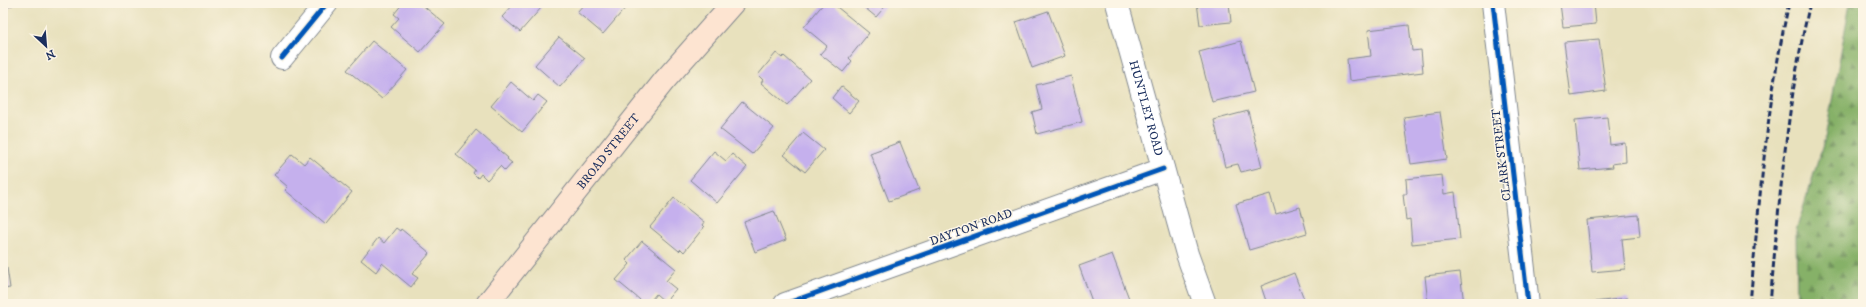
<svg xmlns="http://www.w3.org/2000/svg" width="1866" height="307" viewBox="0 0 1866 307" font-family="'IM FELL DW Pica',serif">
<style>
.forest{fill:url(#forest-firs);stroke:#507063}
.building{fill:#c5b0ed}
.lines{fill:none;stroke-linecap:round;stroke-linejoin:round}
.street-casing{stroke:#82888e;stroke-width:24}
.secondary-casing{stroke:#82888e;stroke-width:24}
.street{stroke:#fff;stroke-width:22}
.secondary{stroke:#fde4d1;stroke-width:22}
.rail{stroke:#1b2f5e;stroke-width:3;stroke-dasharray:6 3;stroke-linecap:butt}
.cycleway-casing{stroke:#fcf5e5;stroke-width:8}
.cycleway{stroke:#0057b8;stroke-width:5}
.labels{text-anchor:middle;stroke-width:3;stroke-linejoin:round;paint-order:stroke}
.street-label{font-size:12px;fill:#1b2f5e;stroke:#fcf5e5}
</style>
<defs>
<pattern id="forest-firs" width="22" height="20" patternUnits="userSpaceOnUse"><rect width="22" height="20" fill="#86b168"/><path d="M5 1l3.5 6h-7zM16 11l3.5 6h-7z" fill="#6d9059"/></pattern>
</defs>
<rect width="100%" height="100%" fill="#fcf5e5"/>
<filter id="ink" filterUnits="userSpaceOnUse"><feTurbulence type="fractalNoise" baseFrequency=".025" numOctaves="2"/><feDisplacementMap in="SourceGraphic" scale="8" xChannelSelector="R" yChannelSelector="G"/><feConvolveMatrix kernelMatrix="1 2 1 2 8 2 1 2 1" color-interpolation-filters="sRGB"/></filter>
<filter id="wash" filterUnits="userSpaceOnUse"><feTurbulence type="fractalNoise" baseFrequency=".012" numOctaves="4" result="noise"/><feDisplacementMap in="SourceGraphic" scale="16" xChannelSelector="R" yChannelSelector="G"/><feGaussianBlur stdDeviation="0.9" result="paint"/><feColorMatrix in="noise" values="0 0 0 0 0 0 0 0 0 0 0 0 0 0 0 0 0 1.4 0 .05"/><feComposite in="paint" operator="in"/></filter>
<g filter="url(#wash)">
<rect width="100%" height="100%" fill="#e8e1bd"/>
<path class="forest" d="M1850,3H1863V304H1797L1796,231L1825,138Z"/>
<g id="blocks">
<path class="building" d="M3,3H17L3,9Z
M403,3H420L445,24L420,52L391,27L399,18L394,14Z
M515,3H536L541,8L520,32L502,17Z
M585,3H624L627,6L603,34L577,12Z
M824,3H832L869,33L849,58L852,61L843,72L820,54L827,46L804,27Z
M859,3H888L876,17Z
M1197,3H1229L1231,22L1200,25Z
M1560,3H1594L1596,24L1563,27Z
M1048,11L1065,56L1032,68L1016,22Z
M1409,25L1412,51L1421,50L1423,72L1349,81L1347,59L1371,56L1368,30Z
M559,37L585,58L560,87L535,65Z
M1599,39L1606,91L1571,96L1564,42Z
M372,41L407,70L382,99L347,70Z
M1241,41L1254,92L1212,102L1199,52Z
M776,53L782,58L784,56L810,79L787,105L761,83L763,80L758,75Z
M1071,76L1082,122L1037,134L1032,112L1042,109L1036,85Z
M511,82L533,101L538,95L547,102L522,132L491,106Z
M841,86L859,101L849,113L832,98Z
M742,102L774,128L752,154L720,129Z
M1248,111L1262,167L1241,172L1238,164L1225,167L1214,120Z
M1440,112L1447,159L1411,164L1404,117Z
M1607,117L1610,145L1625,143L1626,162L1612,164L1613,167L1580,170L1575,120Z
M476,130L508,158L507,159L512,163L505,171L500,166L487,180L481,174L478,178L473,173L475,170L456,154Z
M803,133L824,150L805,172L784,155Z
M900,142L919,190L889,201L870,153Z
M714,151L726,161L732,154L747,167L717,203L690,180Z
M292,154L304,164L310,157L352,192L326,224L285,190L288,187L274,175Z
M1442,175L1444,194L1455,192L1460,239L1412,244L1410,219L1406,220L1403,194H1407L1406,179Z
M1270,194L1276,214L1300,207L1307,233L1249,250L1236,204Z
M674,198L704,222L702,225L704,227L684,252L681,249L679,251L650,227Z
M774,211L786,240L755,252L744,222Z
M1638,215L1640,237L1622,239L1625,269L1592,272L1587,220Z
M396,228L400,231L401,229L430,253L412,274L418,278L411,287L382,263L376,272L361,260L378,238L384,243Z
M642,241L676,269L666,281L676,289L665,302L656,294L648,304H645L616,280L630,264L626,260Z
M1112,254L1130,301L1120,304H1093L1079,266Z
M3,268H7L10,288L3,289Z
M1460,272L1464,304H1428L1425,276Z
M1294,273L1306,304H1267L1261,286Z
M1628,298L1629,304H1594V302Z"/>
</g>
</g>
<g filter="url(#ink)">
<use href="#blocks" fill-opacity="0" stroke="#82888e" stroke-width="1"/>
<g class="lines">
<defs>
<g id="street">
<path id="s1" d="M1117,3L1187,254L1205,304"/>
<path d="M1493,3L1528,304"/>
<path d="M282,58L327,3"/>
<path d="M785,304L1163,169"/>
</g>
<g id="secondary">
<path id="s2" d="M487,304L664,81L733,3"/>
</g>
</defs>
<use href="#street" class="street-casing"/>
<use href="#secondary" class="secondary-casing"/>
<use href="#street" class="street"/>
<use href="#secondary" class="secondary"/>
<path class="rail" d="M1750,304C1759,203 1767,102 1789,3
M1770,304C1779,203 1787,102 1810,3"/>
<defs>
<path id="cycleway" d="M1493,3L1528,304
M282,58L327,3
M785,304L1163,169"/>
</defs>
<use href="#cycleway" class="cycleway-casing"/>
<use href="#cycleway" class="cycleway"/>
</g>
</g>
<g class="labels">
<g class="street-label">
<text dy="4" stroke="none"><textPath href="#s1" startOffset="109">HUNTLEY ROAD</textPath></text>
<text dy="4" stroke="none"><textPath href="#s2" startOffset="195">BROAD STREET</textPath></text>
<text transform="translate(1501 155) rotate(-97)" y="4">CLARK STREET</text>
<text transform="translate(971 227) rotate(-20)" y="4">DAYTON ROAD</text>
</g>
</g>
<rect width="1866" height="307" fill="none" stroke="#fcf5e5" stroke-width="16"/>
<g transform="translate(46 46) rotate(154)" stroke="#fcf5e5" stroke-width="3" paint-order="stroke">
<path d="M0-3L7 15L0 10L-7 15Z" fill="#1b2f5e"/>
<text y="-6" font-size="11" font-weight="bold" text-anchor="middle" fill="#1b2f5e">N</text>
</g>
</svg>
